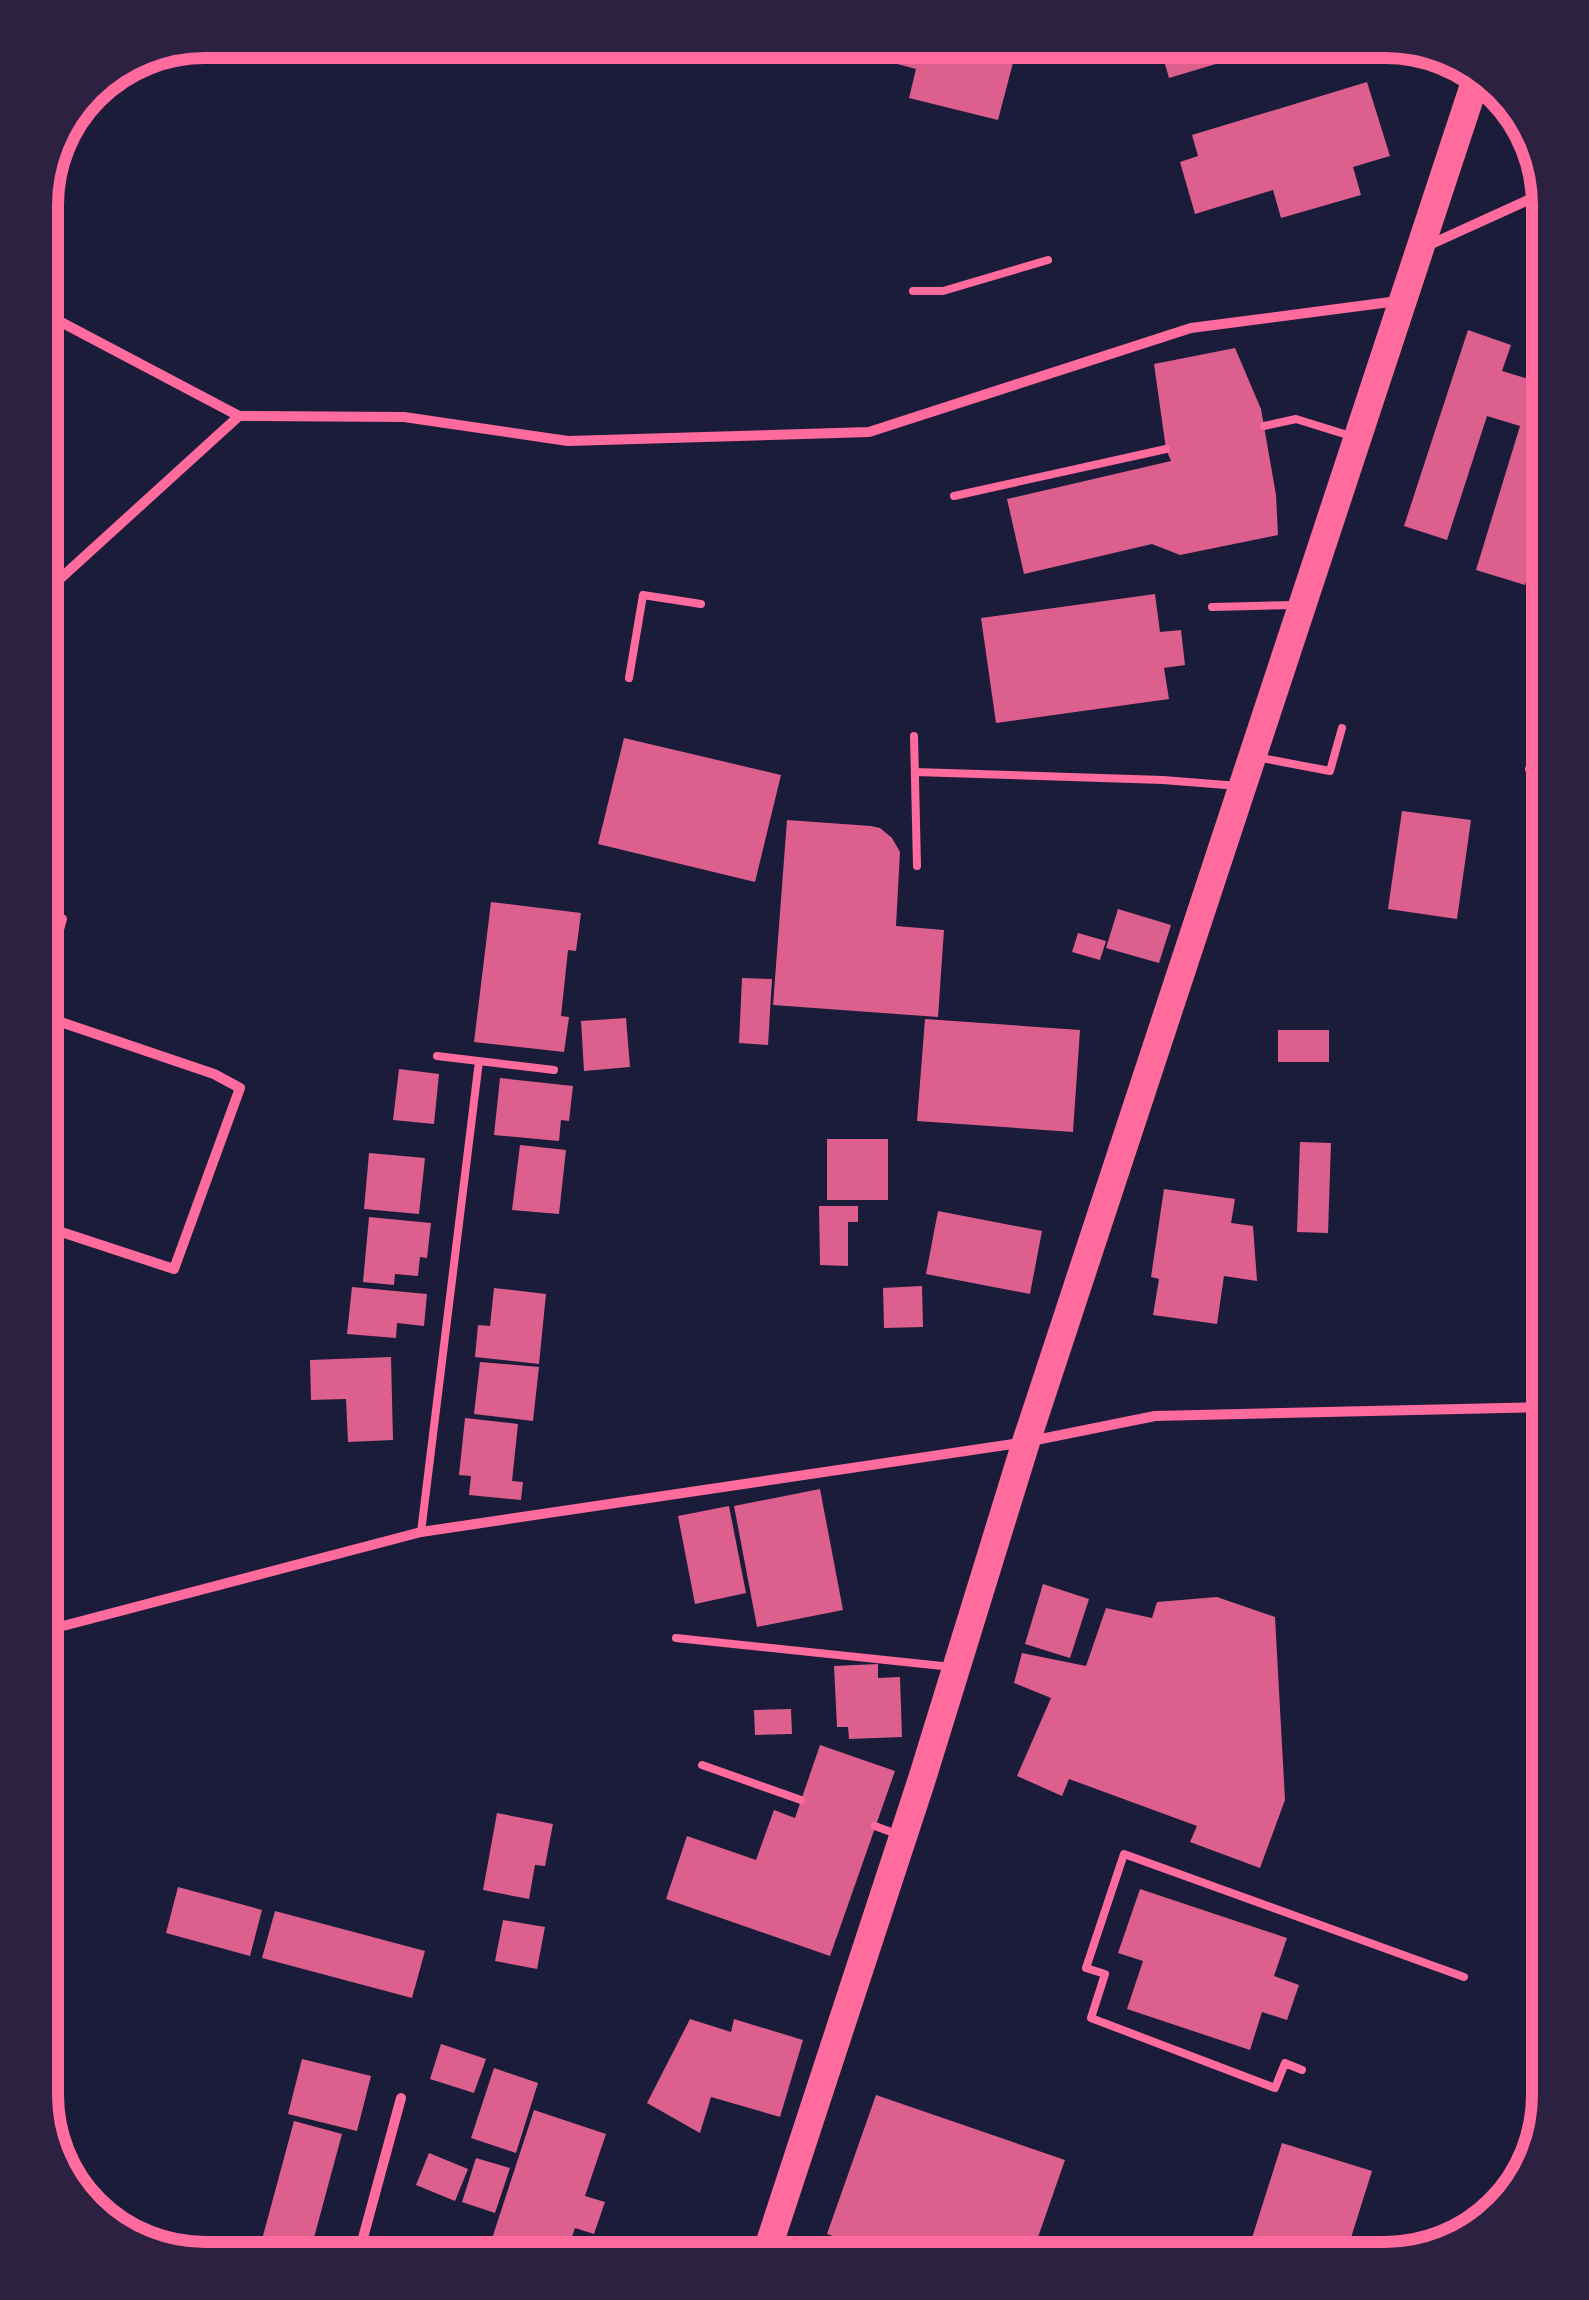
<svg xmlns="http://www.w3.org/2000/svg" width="1589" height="2300" viewBox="0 0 1589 2300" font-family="Manrope,sans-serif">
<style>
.building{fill:#dd5f8e}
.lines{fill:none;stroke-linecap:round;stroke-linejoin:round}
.service{stroke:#ff6b9d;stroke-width:8}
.minor{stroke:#ff6b9d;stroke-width:10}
.trunk{stroke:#ff6b9d;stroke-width:28}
.rim{fill:none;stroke:#ff6b9d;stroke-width:12}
</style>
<rect width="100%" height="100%" fill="#1b1b3a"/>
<path class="building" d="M807,40H1019L998,120L909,98L916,69Z
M1158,40H1293V41L1169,78Z
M1367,82L1390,156L1353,167L1361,195L1281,218L1273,190L1195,214L1180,162L1198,156L1192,135Z
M1549,226V275L1544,276L1531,232Z
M1468,330L1511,345L1502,371L1539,382L1549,350V504L1525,585L1476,570L1520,426L1487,416L1447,540L1404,526Z
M1235,348L1261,409L1276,495L1278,535L1180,555L1152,544L1024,574L1007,499L1171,461L1166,449L1154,364Z
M1155,594L1160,632L1181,630L1185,665L1164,668L1169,699L996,723L981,618Z
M624,738L781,775L755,882L598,844Z
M1402,811L1471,820L1457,919L1388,909Z
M787,820L871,826L880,828L892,838L900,852L896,926L944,930L938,1017L773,1005Z
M491,902L581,913L576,951L568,950L561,1016L569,1017L564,1052L474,1042Z
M1118,909L1171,925L1159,963L1106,948Z
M1078,933L1106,941L1100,960L1072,952Z
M742,978L772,979L768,1045L739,1043Z
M626,1018L630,1067L584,1071L581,1021Z
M925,1019L1080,1030L1073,1132L917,1121Z
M1278,1030H1329V1062H1278Z
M399,1069L439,1074L434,1124L393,1120Z
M500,1078L573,1086L569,1121L561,1120L559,1141L494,1135Z
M827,1139H888V1200H827Z
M1300,1142L1331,1143L1328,1233L1297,1232Z
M520,1145L566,1150L559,1214L512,1210Z
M369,1153L425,1158L419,1214L364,1209Z
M1164,1189L1235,1199L1231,1223L1253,1226L1257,1281L1224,1276L1217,1324L1153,1315L1159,1279L1151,1277Z
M819,1206H858V1222H848V1266L820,1265Z
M938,1211L1042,1231L1030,1294L926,1274Z
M369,1217L431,1223L427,1258L420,1257L418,1276L395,1274L394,1285L363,1282Z
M922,1286L923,1327L884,1328L883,1288Z
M352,1287L427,1294L424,1326L397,1323L396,1338L347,1334Z
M494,1288L546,1294L539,1364L475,1357L478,1325L490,1326Z
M391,1357L393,1440L348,1442L346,1399L311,1400L310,1360Z
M480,1362L539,1367L533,1421L474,1414Z
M465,1418L518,1424L512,1481L523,1482L521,1500L469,1495L471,1476L459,1475Z
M820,1489L843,1610L757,1627L734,1506Z
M729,1506L746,1593L695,1604L678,1516Z
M1043,1584L1089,1599L1070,1658L1025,1644Z
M1217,1597L1275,1617L1285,1800L1260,1868L1190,1842L1197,1826L1069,1779L1062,1796L1017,1776L1051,1698L1014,1683L1022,1653L1086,1666L1106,1608L1152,1618L1157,1602Z
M878,1664V1678L900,1677L902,1737L849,1739L848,1727H837L834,1666Z
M791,1709L792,1734L755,1735L754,1710Z
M820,1745L895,1771L830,1956L666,1899L687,1836L756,1860L774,1810L795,1818Z
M497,1813L553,1824L545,1866L535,1865L529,1899L483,1890Z
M178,1887L262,1910L250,1956L166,1933Z
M1140,1889L1287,1938L1274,1976L1299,1985L1287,2020L1262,2012L1250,2050L1127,2009L1143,1961L1118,1953Z
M275,1911L425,1951L412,1998L262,1958Z
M503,1920L545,1927L537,1969L495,1961Z
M690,2019L731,2032L734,2019L803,2040L780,2117L711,2097L700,2133L647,2103Z
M441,2044L486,2059L474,2093L430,2079Z
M302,2059L371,2076L357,2131L288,2114Z
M494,2068L538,2083L516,2153L471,2138Z
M876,2095L1065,2160L1030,2260H901L827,2234Z
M534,2110L606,2134L585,2196L605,2202L594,2234L575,2228L564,2260H485Z
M294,2121L342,2134L308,2260L260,2247Z
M1282,2143L1372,2171L1344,2260H1245Z
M429,2153L468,2169L455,2201L416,2185Z
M476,2158L510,2168L495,2213L462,2202Z"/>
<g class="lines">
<path class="service" d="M913,291H943L1048,260
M1264,426L1296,419L1354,437
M954,496L1166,449
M1212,607L1294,605
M629,678L643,595L701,604
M914,736L917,866
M1256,757L1330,771L1342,728
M1529,769L1549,773
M915,772L1163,780L1239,786
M437,1056L554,1070
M421,1532L479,1061
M676,1638L952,1667
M702,1765L801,1800
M875,1826L899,1835
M1302,2070L1285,2063L1275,2088L1091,2018L1105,1974L1086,1968L1124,1854L1464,1977
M52,2140L55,2131"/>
<path class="minor" d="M1427,246L1546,192
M40,311L239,416L404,417L568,441L869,432L1191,328L1398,301
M40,597L239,416
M40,998L62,919L40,912
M40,1225L174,1269L240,1088L214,1074L40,1015
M40,1632L421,1532L1026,1442L1155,1416L1549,1407
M357,2260L401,2098"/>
<path class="trunk" d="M764,2260L921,1782L1026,1442L1478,73"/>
</g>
<path d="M0 0H1589V2300H0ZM205 58H1385A147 147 0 0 1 1532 205V2095A147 147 0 0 1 1385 2242H205A147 147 0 0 1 58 2095V205A147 147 0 0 1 205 58Z" fill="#2d2142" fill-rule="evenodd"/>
<path class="rim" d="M205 58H1385A147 147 0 0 1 1532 205V2095A147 147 0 0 1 1385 2242H205A147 147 0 0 1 58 2095V205A147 147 0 0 1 205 58Z"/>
</svg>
